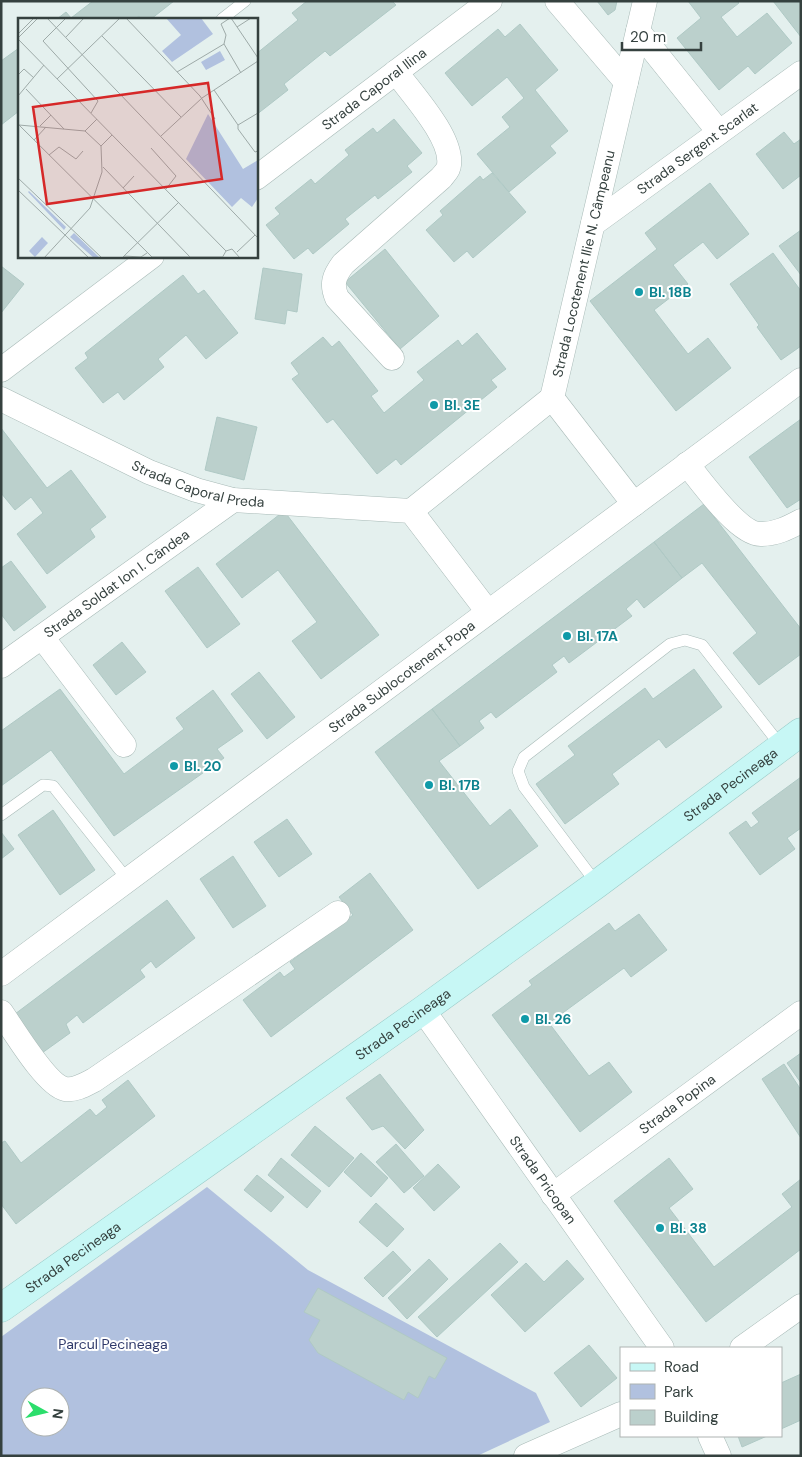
<svg xmlns="http://www.w3.org/2000/svg" width="802" height="1457" viewBox="0 0 802 1457" font-family="'DM Sans',sans-serif">
<style>
.green{fill:#b1c1df;fill-rule:evenodd}
.building{fill:#bbd0cc;stroke:#afc9c5}
.lines{fill:none;stroke-linecap:round;stroke-linejoin:round}
.lane-casing{stroke:#a8bab7;stroke-width:12}
.street-casing{stroke:#a8bab7;stroke-width:25}
.secondary-casing{stroke:#99cac7;stroke-width:29}
.lane{stroke:#fff;stroke-width:11}
.street{stroke:#fff;stroke-width:24}
.secondary{stroke:#c7f7f5;stroke-width:28}
.culture-dot{fill:#0f9aa8;stroke:#fff;stroke-width:2}
.labels{text-anchor:middle;stroke-width:4;stroke-linejoin:round;paint-order:stroke}
.street-label{font-size:14px;fill:#35413f;stroke:#fff}
.culture-label{font-size:14px;font-weight:bold;fill:#0d838f;stroke:#fff;text-anchor:start}
.park-label{font-size:14px;fill:#303a6b;stroke:#fff}
.inset-road{fill:none;stroke:#9eaaa8;stroke-width:1}
.view{fill:#d62828;fill-opacity:0.15;stroke:#d62828;stroke-width:2.5}
.inset-edge{fill:none;stroke:#35413f;stroke-width:2.5}
</style>
<rect width="100%" height="100%" fill="#e4f0ee"/>
<path class="green" d="M207,1187L308,1270L536,1393L550,1422L477,1456H1V1337ZM30,1397H60V1427H30Z"/>
<path class="building" d="M93,1H174L151,19H141L139,16L135,19H57L66,12L71,18Z
M307,1H392L396,5L330,56L325,51L284,84L288,90L256,115V54L298,20L292,13Z
M597,1H617L615,10L608,15Z
M688,1H737L739,3L721,17L737,37L767,13L792,43L755,74L748,66L719,90L677,38L701,18Z
M773,1H801V37Z
M520,24L558,70L535,90L568,131L550,146L556,153L509,192L477,154L510,127L502,117L524,98L507,77L472,106L445,73L498,29L505,37Z
M19,48V111L1,125V61Z
M394,119L422,153L407,166L412,172L378,199L375,195L345,219L349,224L313,254L308,248L294,259L266,225L280,214L275,208L311,179L315,184L349,155L345,150L373,128L377,133Z
M784,132L794,144L801,139V175L783,189L756,154Z
M492,173L526,212L473,258L467,251L454,262L426,230L443,215L440,211L480,176L483,180Z
M710,183L749,234L717,259L703,242L673,265L688,284L654,310L688,354L708,338L731,368L676,411L590,301L657,249L645,233Z
M801,230V275L779,246Z
M385,249L439,316L400,349L345,282Z
M773,253L801,291V346L781,360L757,327L759,325L730,284Z
M1,266L24,284L1,313Z
M263,268L302,274L297,312L287,310L285,324L255,319Z
M183,275L198,294L204,290L238,333L206,359L186,335L158,359L164,367L124,400L118,392L103,403L75,368L88,358L85,353Z
M477,333L506,369L491,380L497,387L401,465L396,459L377,474L333,419L327,423L292,379L299,374L291,363L323,337L332,347L339,341L378,391L371,396L384,413L424,380L417,372L458,340L462,346Z
M217,417L257,427L244,480L205,470Z
M801,419V499L787,508L749,457Z
M1,428L47,488L71,470L106,517L90,529L95,537L47,574L17,534L43,513L31,497L15,510L1,493Z
M704,504L801,629V654L759,685L733,653L757,633L702,563L682,578L654,542Z
M284,511L379,635L321,679L292,641L317,622L278,570L242,598L216,564Z
M654,542L682,578L644,608L637,599L626,609L632,616L569,663L564,656L552,665L557,672L496,718L491,712L479,721L484,728L460,746L432,709Z
M11,561L46,607L14,631L1,614V568Z
M198,567L240,624L207,648L165,591Z
M122,642L146,672L116,695L93,665Z
M694,669L722,707L666,748L659,739L612,774L619,784L565,824L536,784L575,755L568,746L645,688L653,699Z
M259,672L295,717L267,739L231,694Z
M60,689L124,774L184,729L176,718L213,690L243,731L217,749L224,758L114,836L51,750L1,786V731Z
M432,709L460,746L439,761L490,826L510,809L538,846L478,889L375,752Z
M801,777V828L787,838L795,849L760,875L729,833L746,821L751,828L759,822L752,813Z
M53,810L95,870L60,895L18,835Z
M287,819L312,854L279,877L254,842Z
M1,832L14,849L1,859Z
M233,856L266,906L233,928L200,879Z
M370,873L413,930L271,1037L243,1000L280,972L284,977L295,969L290,962L353,915L339,897Z
M167,900L195,938L156,968L151,961L140,970L145,977L83,1023L77,1015L66,1024L70,1033L42,1053L15,1014Z
M639,914L667,950L631,977L624,968L549,1023L589,1076L609,1062L632,1092L580,1132L492,1015L532,985L529,981L609,923L615,931Z
M801,1053V1083L787,1063Z
M784,1064L801,1090V1138L762,1079Z
M380,1074L424,1130L405,1149L383,1126L372,1130L346,1098Z
M128,1080L155,1116L16,1224L1,1204V1143L5,1141L21,1163L90,1109L96,1116L107,1107L102,1100Z
M315,1126L354,1158L329,1187L291,1155Z
M396,1144L424,1176L404,1193L376,1162Z
M361,1153L388,1178L371,1197L344,1172Z
M281,1158L321,1191L307,1208L268,1175Z
M669,1158L693,1189L669,1208L714,1267L792,1207L782,1194L801,1179V1249L706,1322L614,1201Z
M438,1164L460,1187L434,1211L413,1188Z
M257,1175L284,1197L271,1212L244,1190Z
M376,1203L404,1229L387,1247L359,1222Z
M500,1243L518,1262L437,1337L418,1317Z
M393,1251L411,1270L383,1297L364,1278Z
M429,1259L448,1279L407,1319L388,1298Z
M567,1260L584,1279L525,1332L491,1295L526,1263L544,1282Z
M318,1288L447,1358L435,1379L429,1376L418,1398L408,1392L404,1400L318,1353L309,1340L320,1320L304,1312Z
M589,1345L617,1378L581,1407L554,1373Z
M801,1374V1420L781,1429V1383Z
M738,1436H767L742,1447Z"/>
<g class="lines">
<defs>
<path id="lane" d="M222,19L245,1
M1,815L43,785L53,786L127,879
M597,884L524,787L518,771L524,757L670,644L685,640L702,645L781,746"/>
<g id="street">
<path d="M557,1L626,82"/>
<path d="M638,31L719,132"/>
<path id="s1" d="M256,178L490,1"/>
<path id="s2" d="M593,224L801,73"/>
<path d="M392,358L337,298C331,284 334,276 343,264L441,178C444,174 449,170 449,165C453,138 412,94 396,72"/>
<path d="M1,370L152,256"/>
<path id="s3" d="M552,398L645,1"/>
<path d="M552,398L634,504"/>
<path id="s4" d="M1,399L149,472L196,490L233,500L411,511L488,612"/>
<path d="M687,464C701,481 739,535 761,534C776,534 788,528 801,521"/>
<path d="M411,511L552,398"/>
<path d="M42,637L124,745"/>
<path id="s5" d="M1,666L233,500"/>
<path id="s6" d="M1,974L801,380"/>
<path id="s7" d="M423,1010L662,1348"/>
<path d="M1,1012C13,1029 46,1085 65,1089C75,1091 86,1084 94,1080L338,913"/>
<path id="s8" d="M553,1195L801,1013"/>
<path d="M742,1348L801,1306"/>
<path d="M710,1436L719,1456"/>
<path d="M526,1456L621,1414"/>
</g>
<g id="secondary">
<path id="s9" d="M1,1308L423,1010L597,884L801,732"/>
</g>
</defs>
<use href="#lane" class="lane-casing"/>
<use href="#street" class="street-casing"/>
<use href="#secondary" class="secondary-casing"/>
<use href="#lane" class="lane"/>
<use href="#street" class="street"/>
<use href="#secondary" class="secondary"/>
</g>
<g class="culture-dot">
<circle cx="639" cy="292" r="5"/>
<circle cx="434" cy="405" r="5"/>
<circle cx="567" cy="636" r="5"/>
<circle cx="174" cy="766" r="5"/>
<circle cx="429" cy="785" r="5"/>
<circle cx="525" cy="1019" r="5"/>
<circle cx="660" cy="1228" r="5"/>
</g>
<g class="labels">
<g class="street-label">
<text dy="5" stroke="none"><textPath href="#s1" startOffset="148">Strada Caporal Ilina</textPath></text>
<text dy="5" stroke="none"><textPath href="#s2" startOffset="129">Strada Sergent Scarlat</textPath></text>
<text dy="5" stroke="none"><textPath href="#s3" startOffset="138">Strada Locotenent Ilie N. Câmpeanu</textPath></text>
<text dy="5" stroke="none"><textPath href="#s4" startOffset="216">Strada Caporal Preda</textPath></text>
<text dy="5" stroke="none"><textPath href="#s5" startOffset="142">Strada Soldat Ion I. Cândea</textPath></text>
<text dy="5" stroke="none"><textPath href="#s6" startOffset="499">Strada Sublocotenent Popa</textPath></text>
<text dy="5" stroke="none"><textPath href="#s9" startOffset="898">Strada Pecineaga</textPath></text>
<text dy="5" stroke="none"><textPath href="#s9" startOffset="492">Strada Pecineaga</textPath></text>
<text dy="5" stroke="none"><textPath href="#s8" startOffset="154">Strada Popina</textPath></text>
<text dy="5" stroke="none"><textPath href="#s7" startOffset="208">Strada Pricopan</textPath></text>
<text dy="5" stroke="none"><textPath href="#s9" startOffset="88">Strada Pecineaga</textPath></text>
</g>
<g class="culture-label">
<text x="649" y="297">Bl. 18B</text>
<text x="444" y="410">Bl. 3E</text>
<text x="577" y="641">Bl. 17A</text>
<text x="184" y="771">Bl. 20</text>
<text x="439" y="790">Bl. 17B</text>
<text x="535" y="1024">Bl. 26</text>
<text x="670" y="1233">Bl. 38</text>
</g>
<g class="park-label">
<text x="113" y="1349">Parcul Pecineaga</text>
</g>
</g>
<g transform="translate(18 18)">
<rect width="240" height="240" fill="#e4f0ee"/>
<path d="M148,0H183L195,16L154,44L144,33L163,17ZM202,33L207,42L188,52L183,44ZM190,96L225,151L240,142V180L234,189L223,180L214,189L168,141ZM11,173L48,209L46,212L10,174ZM56,215L82,240H76L52,219ZM24,219L30,225L17,239L11,233Z" fill="#b1c1df"/>
<path class="inset-road" d="M29,0L240,220M48,0L25,23L80,83L73,95M108,0L182,78L197,101M213,0L240,40M219,9L233,0M0,16L16,0M84,18L163,99M48,19L66,0M0,20L20,0M0,21L208,233M206,26L223,55M159,54L206,26L208,17L203,6L212,0M0,57L6,51L16,60M39,61L102,0M8,71L46,111M196,72L220,107V111L237,134L240,133M0,78L26,47M0,106L134,239M1,107L67,113M220,107L240,95M22,108L33,97M67,113L83,128M67,113L79,101M143,118L184,80L240,43M16,122L28,109M133,130L158,158L148,171M31,137L41,129L58,141L65,133M85,149L172,239M0,160L84,240M105,170L116,158M0,172L71,240M219,234L237,217M106,238L123,239L129,235M134,239H204M26,240L72,190L84,154L83,128L94,117M104,240L161,184M204,240L208,233L214,231L222,240"/>
<path class="view" d="M190,65L204,161L29,186L15,89Z"/>
<rect width="240" height="240" class="inset-edge"/>
</g>
<rect width="802" height="1457" fill="none" stroke="#35413f" stroke-width="5"/>
<rect x="620" y="1347" width="162" height="90" fill="#ffffff" stroke="#aeb3b2"/>
<rect x="630" y="1363" width="25" height="8" fill="#c7f7f5" stroke="#aeb3b2"/>
<text x="664" y="1372" font-size="15" fill="#35413f">Road</text>
<rect x="630" y="1384" width="25" height="15" fill="#b1c1df" stroke="#aeb3b2"/>
<text x="664" y="1397" font-size="15" fill="#35413f">Park</text>
<rect x="630" y="1410" width="25" height="15" fill="#bbd0cc" stroke="#aeb3b2"/>
<text x="664" y="1422" font-size="15" fill="#35413f">Building</text>
<g transform="translate(45 1412) rotate(98)"><circle r="24" fill="#ffffff" stroke="#aeb3b2"/>
<path d="M0-4L9 19L0 12L-9 19Z" fill="#2cde6c"/>
<text y="-8" font-size="14" font-weight="bold" text-anchor="middle" fill="#35413f">N</text>
</g>
<path d="M622 42v8h79v-8" fill="none" stroke="#35413f" stroke-width="2.5"/>
<text x="630" y="42" font-size="15" fill="#35413f" stroke="#ffffff" stroke-width="4" paint-order="stroke">20 m</text>
</svg>
